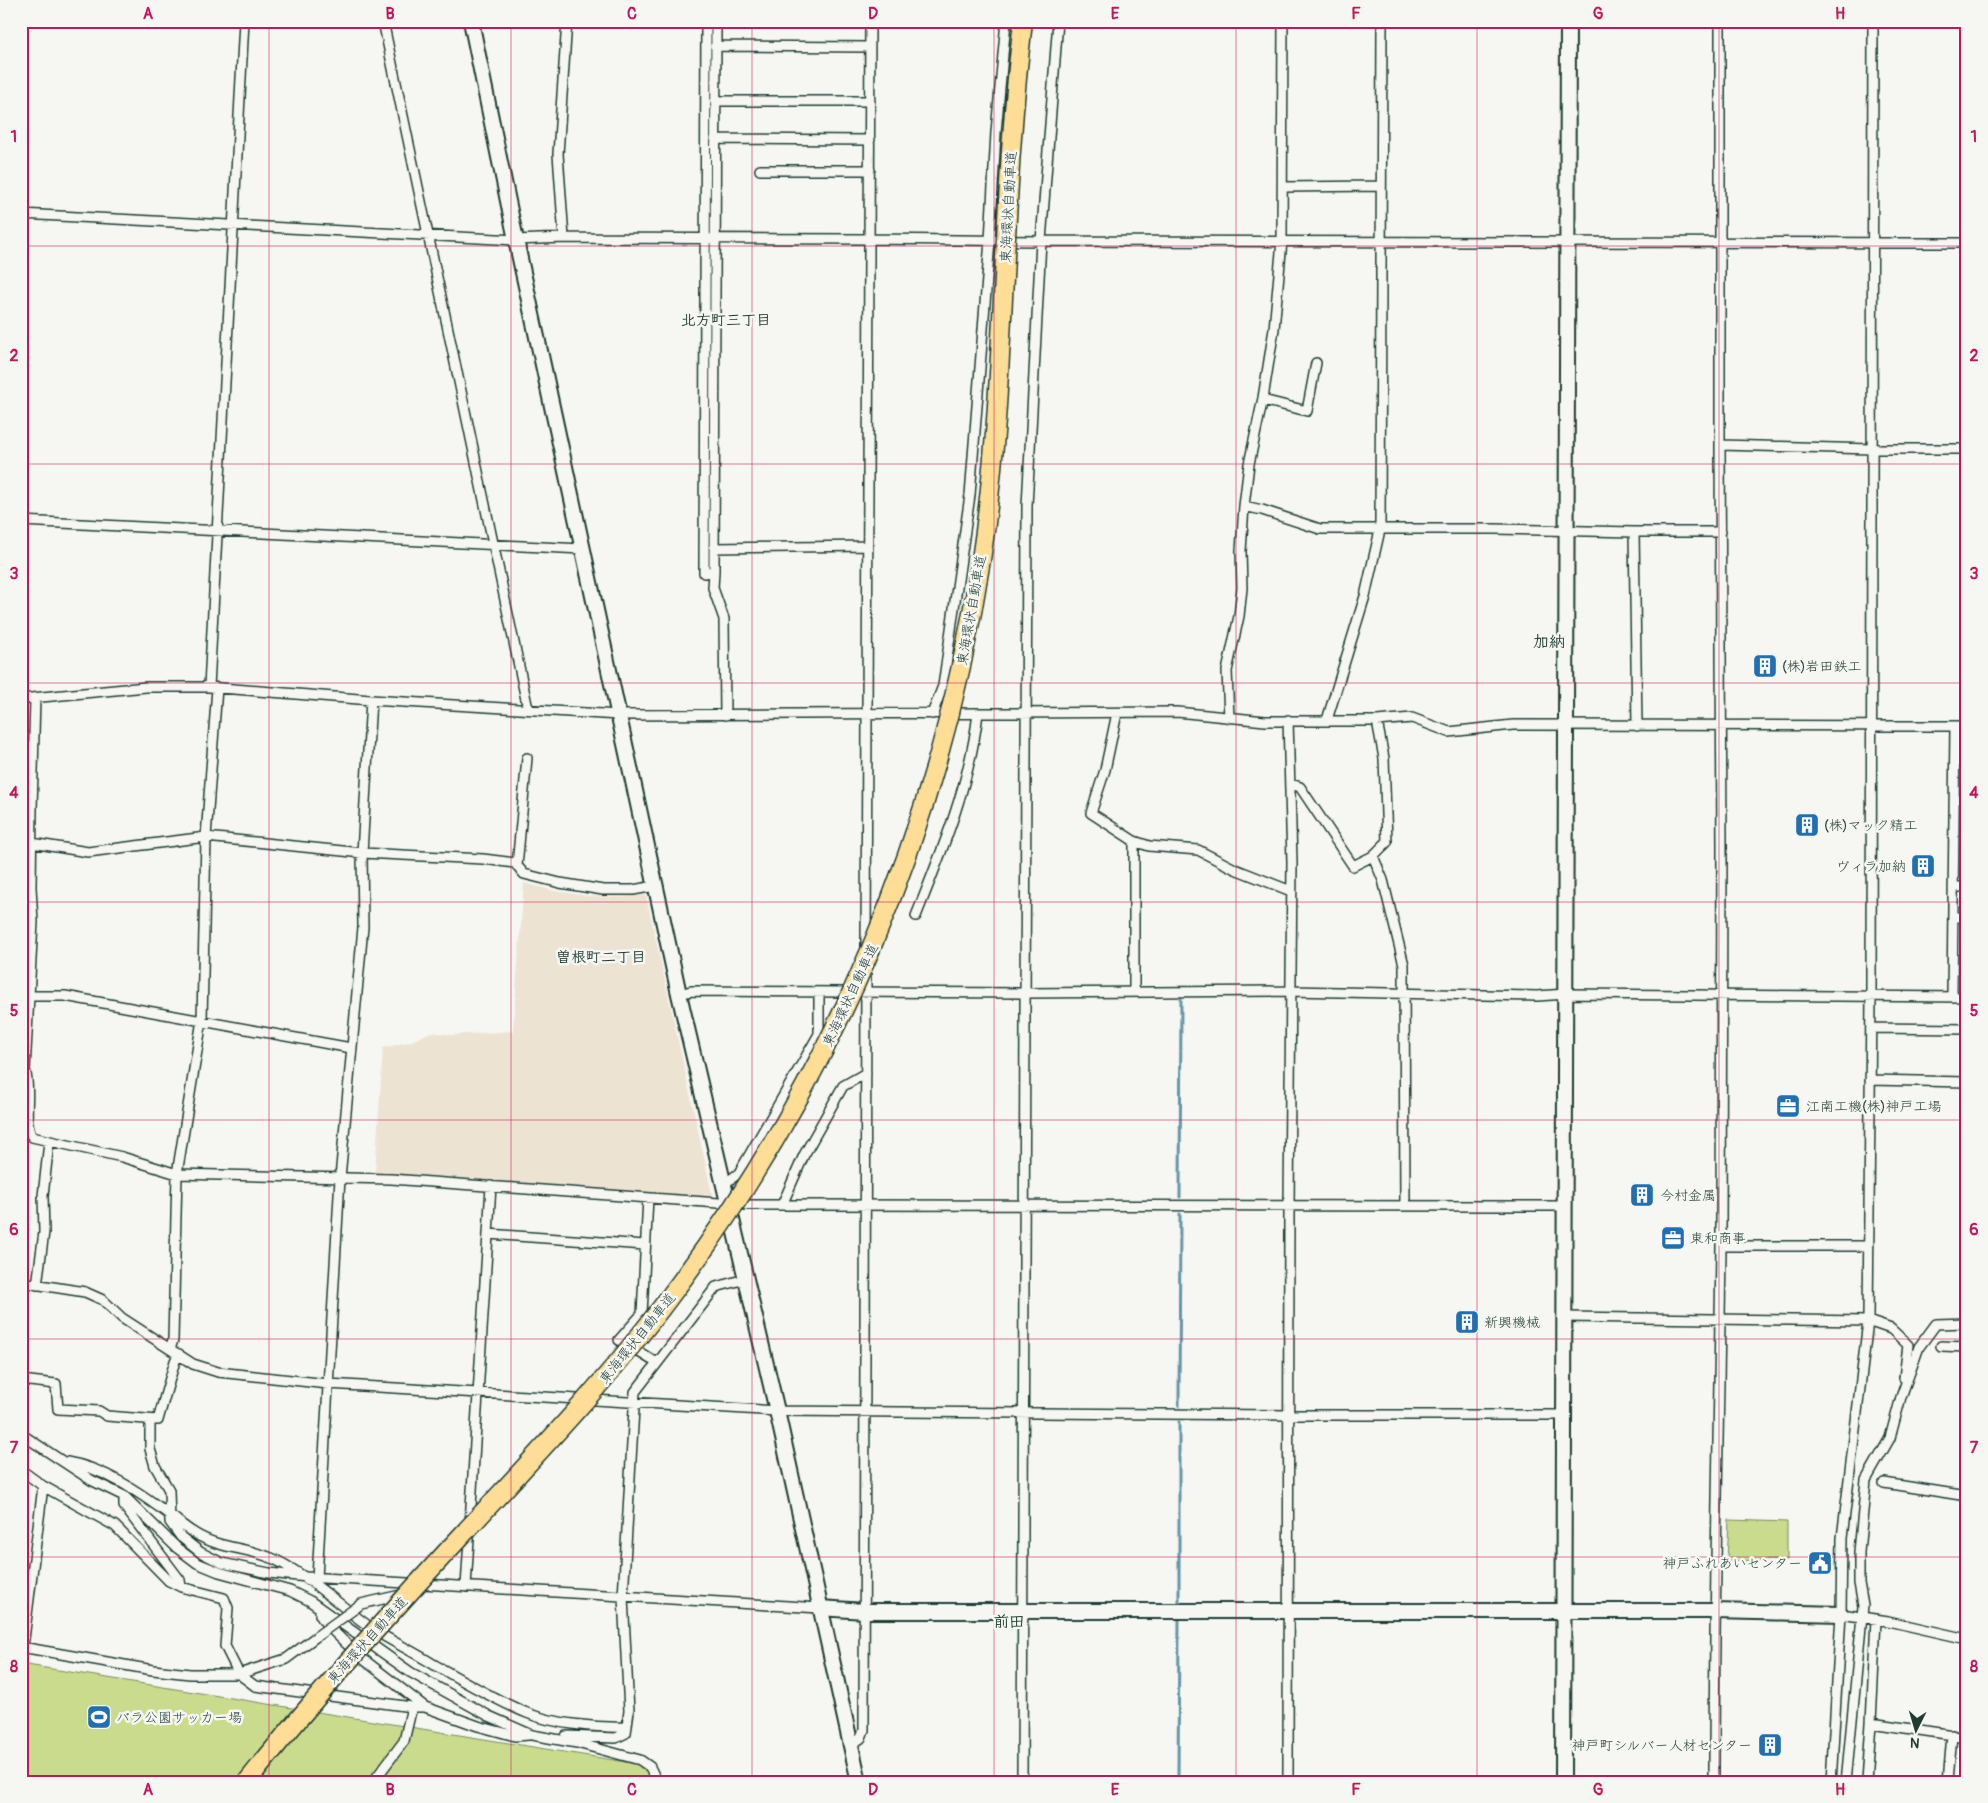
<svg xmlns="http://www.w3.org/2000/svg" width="1988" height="1803" viewBox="0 0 1988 1803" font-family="Pangolin,'Klee One',sans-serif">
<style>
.built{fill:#ede3d3}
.green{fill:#cbdb8e;stroke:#758c61}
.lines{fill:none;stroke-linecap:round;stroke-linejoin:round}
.stream{stroke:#6595a7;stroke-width:3}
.street-casing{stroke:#1f3d34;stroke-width:12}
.secondary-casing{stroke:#1f3d34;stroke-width:18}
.street{stroke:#f6f6f2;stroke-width:9}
.secondary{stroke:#f6f6f2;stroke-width:14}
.street-bridge-casing{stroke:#1f3d34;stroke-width:12;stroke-linecap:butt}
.highway-bridge-casing{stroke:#1f3d34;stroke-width:21;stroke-linecap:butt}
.street-bridge{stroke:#f6f6f2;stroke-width:9}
.highway-bridge{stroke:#fedd96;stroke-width:18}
.grid{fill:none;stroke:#c2185b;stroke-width:1;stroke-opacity:0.55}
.labels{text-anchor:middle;stroke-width:5;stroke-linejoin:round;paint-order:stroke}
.street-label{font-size:14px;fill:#1f3d34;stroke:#f6f6f2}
.poi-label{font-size:14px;fill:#1f3d34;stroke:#f6f6f2;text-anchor:start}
.neighbourhood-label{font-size:15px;font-weight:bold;fill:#1f3d34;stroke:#f6f6f2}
.quarter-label{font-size:16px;font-weight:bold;fill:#1f3d34;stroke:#f6f6f2}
.neatline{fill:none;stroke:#c2185b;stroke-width:2}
.grid-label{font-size:16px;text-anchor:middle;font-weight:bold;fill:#c2185b}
</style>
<rect width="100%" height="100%" fill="#f6f6f2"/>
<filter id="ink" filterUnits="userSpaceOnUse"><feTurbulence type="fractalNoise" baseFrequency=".02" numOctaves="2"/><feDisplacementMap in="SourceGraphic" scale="10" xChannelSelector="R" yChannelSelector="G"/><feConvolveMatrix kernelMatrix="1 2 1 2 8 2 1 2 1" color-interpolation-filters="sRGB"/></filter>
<g filter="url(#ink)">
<path class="built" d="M524,883L555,891L588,896L618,897L646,895L713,1198L375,1173L383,1048L412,1041L431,1032L452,1035L513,1031Z"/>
<path class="green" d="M1729,1520L1787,1522V1560L1727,1561Z
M21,1664L638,1764L648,1773L650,1782H21Z"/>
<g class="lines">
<path class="stream" d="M1180,1197L1181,999
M1179,1406L1180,1214
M1179,1603V1422
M1178,1778L1179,1620"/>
<defs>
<path id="street" d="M383,21L528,709
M706,21L704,573L714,571L713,588L724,619L725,715
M1720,21V445L1872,449H1967
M715,46L870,47
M715,101H870
M715,139L870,140
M760,170H870
M1283,187L1381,186
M21,214L516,240L564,238L869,239L1041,241L1967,243
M564,238L558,154L567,21
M1263,400L1307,411L1316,363
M1244,506L1262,510L1320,529H1494L1634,532
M21,521L582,549
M714,548L868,546
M714,571L716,21
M209,687L244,21
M35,698L32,809L31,887L33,922L25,1070C32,1092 22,1118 32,1137L122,1157L177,1174L391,1179L746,1205L1566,1206
M21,699L146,687H209L371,700L619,715L1177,712L1265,721H1377L1412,718L1449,732L1513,725L1967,726
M1117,713L1105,770L1091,813L1134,841V992
M932,714L943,686L970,495L990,240L996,132L1006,21
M1229,718L1227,671L1239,616L1242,588L1241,551L1244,506L1249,464L1263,398L1274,329L1282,241L1283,21
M1327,720L1365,596L1380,530L1382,21
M1637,726L1634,532H1721
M1291,784L1300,787L1353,866L1373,856L1383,880L1404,965L1405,1206
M1134,841L1149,846L1198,850L1235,869L1291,891
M32,843L88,852L206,837L362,853L483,859L515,863L524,874L560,883L603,890H633L655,886
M1373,856L1387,842L1384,758L1377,721
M517,866L527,758
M1953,887H1967
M916,916C942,851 970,784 978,713
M1953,917H1967
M866,948L870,21
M679,994L691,991L1026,993L1291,991L1537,996L1566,994L1967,997
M28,996H65L351,1048
M1952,997L1955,726
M1871,1028L1967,1029
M1870,1080L1967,1082
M723,1185L739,1173L819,1034V992
M648,1198L642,1314L619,1340L657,1363
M782,1205L804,1155L843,1086L866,1073
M488,1234L645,1245
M1721,1246H1868
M21,1282L85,1292L103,1300L122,1318L193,1364L218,1372L328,1384L777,1411L1290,1415H1564
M37,1285L44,1232L43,1196L49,1142
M1564,1317L1868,1321L1891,1329L1908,1345L1904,1378
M1941,1346L1967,1347
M170,1349L173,1340L177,1174L202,1020L206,837L217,688
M21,1380L56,1384L58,1409L99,1411L107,1416L158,1420L175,1361L179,1354
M150,1420V1449L155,1466L169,1490L170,1522L181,1537L200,1552L222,1563L269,1573L307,1577L820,1608
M21,1434L91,1480L124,1496L177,1548L197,1563L219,1572L290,1591L310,1601L410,1672L489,1716L532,1735L577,1743L640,1760L650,1767L657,1782
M67,1462C105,1468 140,1493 170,1515C178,1521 185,1528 194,1533C221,1550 250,1547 276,1560C312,1578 341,1607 374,1630C393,1642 414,1652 433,1664C462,1680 497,1701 527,1713C553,1724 599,1728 627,1727
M21,1470L43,1486L115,1526L169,1581L181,1587L224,1598L228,1608L225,1646L239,1674L286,1659L317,1636
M1884,1483L1967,1496
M124,1496V1506L180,1580L181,1587
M317,1578L340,1178L363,927L362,853L371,700
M466,1587L491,1186
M357,1607L361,1604L405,1594
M320,1608V1615L326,1624L358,1655L425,1707L478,1726L515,1736L529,1735
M1841,1614L1888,1621L1967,1639
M21,1647L153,1670L190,1674H239L255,1686L412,1707H425
M23,1647L43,1486
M1871,1723L1876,1619
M566,1736L616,1738L626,1733L629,1711L623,1597L635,1392L716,1287L745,1279
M851,1745L861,1738L864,1730L866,968
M373,1782L404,1741L412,1707
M827,1782H841
M1022,1782L1027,506L1041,241L1058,21
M1288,1782L1289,1205L1292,862L1288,720
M1714,1782C1714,1603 1719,1424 1721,1245C1723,978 1722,712 1720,445
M1831,1782L1841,1614L1842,1538L1868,1321L1871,996L1873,21
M1846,1782L1863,1606L1859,1583V1552L1866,1480L1890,1438L1901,1397L1919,1347L1936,1324L1967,1323
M1867,1782L1871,1723L1967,1737
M1948,1782L1952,1734"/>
<path id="secondary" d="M471,21L516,240L679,994L777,1411L859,1782
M820,1608L865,1611H1714L1841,1614
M1563,1782L1568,21"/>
</defs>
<use href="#street" class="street-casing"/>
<use href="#secondary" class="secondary-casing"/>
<use href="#street" class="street"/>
<use href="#secondary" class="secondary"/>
<defs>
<path id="street-bridge" d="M317,1636L357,1607"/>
<path id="highway-bridge" d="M247,1782C316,1695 389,1614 464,1533C534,1457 606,1382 668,1299C833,1081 939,831 981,560C999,441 1001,321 1008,201C1011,141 1016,81 1023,21"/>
</defs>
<use href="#street-bridge" class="street-bridge-casing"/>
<use href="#highway-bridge" class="highway-bridge-casing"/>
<use href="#street-bridge" class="street-bridge"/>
<use href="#highway-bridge" class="highway-bridge"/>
</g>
</g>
<path class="grid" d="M269,21V1782M511,21V1782M752,21V1782M994,21V1782M1236,21V1782M1477,21V1782M1719,21V1782M21,246H1967M21,464H1967M21,683H1967M21,902H1967M21,1120H1967M21,1339H1967M21,1557H1967"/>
<defs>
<symbol id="building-square" viewBox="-11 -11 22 22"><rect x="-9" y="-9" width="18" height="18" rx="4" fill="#1f6fb2" stroke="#f6f6f2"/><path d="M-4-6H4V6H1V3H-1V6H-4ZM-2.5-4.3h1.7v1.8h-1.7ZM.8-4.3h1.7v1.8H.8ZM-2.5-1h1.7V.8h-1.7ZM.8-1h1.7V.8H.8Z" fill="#fff"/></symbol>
<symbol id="office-square" viewBox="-11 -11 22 22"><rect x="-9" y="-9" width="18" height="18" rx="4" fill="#1f6fb2" stroke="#f6f6f2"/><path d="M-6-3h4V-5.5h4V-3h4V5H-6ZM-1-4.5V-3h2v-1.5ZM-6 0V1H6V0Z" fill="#fff"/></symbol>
<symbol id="civic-square" viewBox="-11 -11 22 22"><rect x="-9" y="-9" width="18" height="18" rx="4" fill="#1f6fb2" stroke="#f6f6f2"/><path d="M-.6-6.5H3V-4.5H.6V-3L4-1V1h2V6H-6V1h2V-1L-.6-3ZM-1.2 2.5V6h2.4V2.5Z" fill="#fff"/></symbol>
<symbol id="stadium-square" viewBox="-11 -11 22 22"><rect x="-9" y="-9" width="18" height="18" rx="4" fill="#1f6fb2" stroke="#f6f6f2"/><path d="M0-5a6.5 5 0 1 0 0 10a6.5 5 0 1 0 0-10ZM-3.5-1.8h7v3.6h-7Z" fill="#fff"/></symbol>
</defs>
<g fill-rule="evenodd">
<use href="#building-square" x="1751" y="652" width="28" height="28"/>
<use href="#building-square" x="1793" y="811" width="28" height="28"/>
<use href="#building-square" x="1909" y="852" width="28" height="28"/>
<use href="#office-square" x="1774" y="1092" width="28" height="28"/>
<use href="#building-square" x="1628" y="1181" width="28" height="28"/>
<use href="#office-square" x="1659" y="1224" width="28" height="28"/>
<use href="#building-square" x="1453" y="1308" width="28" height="28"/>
<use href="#civic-square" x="1806" y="1549" width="28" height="28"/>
<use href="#stadium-square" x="85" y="1703" width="28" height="28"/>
<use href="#building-square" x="1756" y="1731" width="28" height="28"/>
</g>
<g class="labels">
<g class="street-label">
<text transform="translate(1008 207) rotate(-87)" y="5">東海環状自動車道</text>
<text transform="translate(971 610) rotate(-80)" y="5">東海環状自動車道</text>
<text transform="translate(850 995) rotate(-65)" y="5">東海環状自動車道</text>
<text transform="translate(637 1338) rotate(-51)" y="5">東海環状自動車道</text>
<text transform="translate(367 1640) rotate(-48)" y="5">東海環状自動車道</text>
</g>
<g class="poi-label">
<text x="1782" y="671">(株)岩田鉄工</text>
<text x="1824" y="830">(株)マック精工</text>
<text x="1906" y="871" text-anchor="end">ヴィラ加納</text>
<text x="1806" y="1111">江南工機(株)神戸工場</text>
<text x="1660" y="1200">今村金属</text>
<text x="1690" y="1243">東和商事</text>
<text x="1484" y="1327">新興機械</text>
<text x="1802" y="1568" text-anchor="end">神戸ふれあいセンター</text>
<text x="116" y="1722">バラ公園サッカー場</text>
<text x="1752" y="1750" text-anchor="end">神戸町シルバー人材センター</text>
</g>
<g class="neighbourhood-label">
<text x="726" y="325">北方町三丁目</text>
<text x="601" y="962">曽根町二丁目</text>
</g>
<g class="quarter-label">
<text x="1549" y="647">加納</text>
<text x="1009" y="1627">前田</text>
</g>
</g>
<rect width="1988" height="1803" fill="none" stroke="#f6f6f2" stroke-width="55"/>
<g transform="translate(1916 1730) rotate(185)" stroke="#f6f6f2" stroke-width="4" paint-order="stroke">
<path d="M0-4L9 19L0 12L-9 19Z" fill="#1f3d34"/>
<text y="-8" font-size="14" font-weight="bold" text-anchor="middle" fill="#1f3d34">N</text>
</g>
<rect x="28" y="28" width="1932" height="1748" class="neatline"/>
<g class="grid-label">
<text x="148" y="19">A</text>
<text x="390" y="19">B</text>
<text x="632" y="19">C</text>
<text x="873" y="19">D</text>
<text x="1115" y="19">E</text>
<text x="1356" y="19">F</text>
<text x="1598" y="19">G</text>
<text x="1840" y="19">H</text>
<text x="14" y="142">1</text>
<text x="1974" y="142">1</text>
<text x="14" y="361">2</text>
<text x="1974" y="361">2</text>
<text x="14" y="579">3</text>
<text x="1974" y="579">3</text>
<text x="14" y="798">4</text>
<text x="1974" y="798">4</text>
<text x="14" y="1016">5</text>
<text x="1974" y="1016">5</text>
<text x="14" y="1235">6</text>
<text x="1974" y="1235">6</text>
<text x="14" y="1453">7</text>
<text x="1974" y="1453">7</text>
<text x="14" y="1672">8</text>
<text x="1974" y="1672">8</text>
<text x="148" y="1795">A</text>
<text x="390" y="1795">B</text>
<text x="632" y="1795">C</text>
<text x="873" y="1795">D</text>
<text x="1115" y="1795">E</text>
<text x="1356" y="1795">F</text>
<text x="1598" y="1795">G</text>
<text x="1840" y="1795">H</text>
</g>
</svg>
